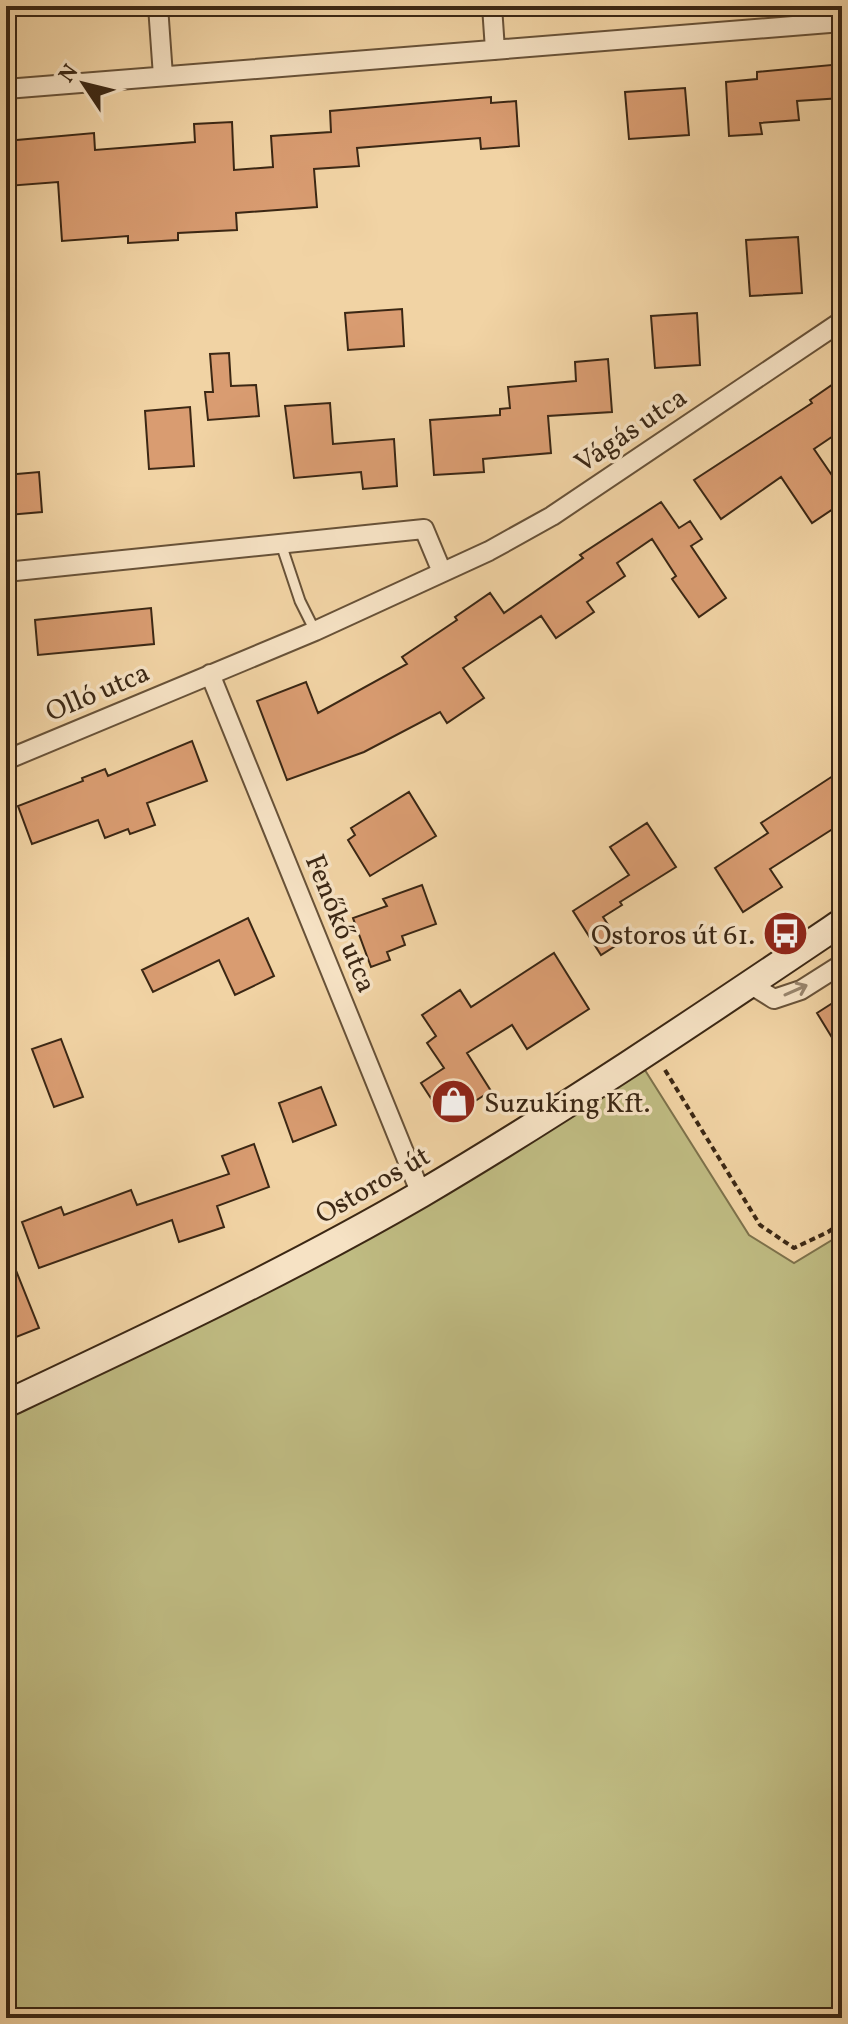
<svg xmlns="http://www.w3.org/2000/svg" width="848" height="2024" viewBox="0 0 848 2024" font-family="Vollkorn,serif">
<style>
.green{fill:#bfbb82;stroke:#7d714b;stroke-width:2}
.building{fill:#d99c71;stroke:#3b2714;stroke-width:2}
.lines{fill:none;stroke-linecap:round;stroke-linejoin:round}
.service-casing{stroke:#685238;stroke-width:13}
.minor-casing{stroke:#685238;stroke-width:22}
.secondary-casing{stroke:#3b2714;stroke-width:30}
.path{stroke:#3b2714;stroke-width:4;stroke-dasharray:6 4;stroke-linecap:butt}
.service{stroke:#f6e2c4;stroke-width:9}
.minor{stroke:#f6e2c4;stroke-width:18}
.secondary{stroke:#f6e2c4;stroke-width:26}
.oneway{stroke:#98846c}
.labels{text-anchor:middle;stroke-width:7;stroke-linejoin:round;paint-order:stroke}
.street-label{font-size:28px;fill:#3b2714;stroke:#f6e2c4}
.poi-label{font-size:28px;fill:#3b2714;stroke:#f6e2c4;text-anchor:end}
</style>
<rect width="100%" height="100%" fill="#f1d3a4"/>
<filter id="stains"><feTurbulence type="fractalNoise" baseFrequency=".0025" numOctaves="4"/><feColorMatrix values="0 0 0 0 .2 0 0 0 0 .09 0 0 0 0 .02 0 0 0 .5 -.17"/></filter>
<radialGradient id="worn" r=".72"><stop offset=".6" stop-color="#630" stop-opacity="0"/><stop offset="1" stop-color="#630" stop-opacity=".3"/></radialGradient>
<path class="green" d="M643,1067L749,1235L794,1263L842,1234V2018H6V1412Z"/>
<path class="building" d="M842,64V98L797,101L799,120L760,123L762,134L729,136L726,82L757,79V72Z
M685,88L689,135L629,139L625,92Z
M491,97V103L516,101L519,146L481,149L480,138L357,148L359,166L314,169L317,207L236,213L237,230L178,233V240L128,243V236L62,241L58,182L7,186L6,141L94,133L95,150L195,142L194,124L232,122L234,170L273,167L271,136L331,132L330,111Z
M798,237L802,293L750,296L746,240Z
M402,309L404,346L348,350L345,313Z
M697,313L700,365L655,368L651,316Z
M229,353L231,386L256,385L259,416L208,420L205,392H213L210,354Z
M608,359L612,412L548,416L551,453L483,459L484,472L434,475L430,420L500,415V409L510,408L508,387L576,381L575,362Z
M842,378V430L814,449L842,490V503L812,523L781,477L721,519L694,480L812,403L810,400Z
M330,403L333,444L394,439L397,486L363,489L361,472L294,478L285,406Z
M190,407L194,466L149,469L145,411Z
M39,472L42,512L8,515L6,475Z
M661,502L679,528L690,521L702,539L691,546L726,598L699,617L672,579L676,576L652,539L617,563L625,576L587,602L594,612L556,638L541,616L463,668L484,698L447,723L440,712L364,752L287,780L257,701L306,682L318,713L407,664L402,657L457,620L455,617L490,593L504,613L583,558L580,555Z
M151,608L154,644L38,655L35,620Z
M192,741L207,781L147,803L155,825L130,834L128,829L105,838L98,820L32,844L18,806L83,781L82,778L105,769L108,776Z
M842,770V823L770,869L782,887L743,912L715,868L768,833L761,823Z
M409,792L436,836L370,876L348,840L355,835L351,828Z
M647,823L676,867L620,902L622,905L603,917L620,943L601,955L573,911L629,875L610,847Z
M422,885L436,924L402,936L405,945L387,952L390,960L371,967L353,918L387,906L383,899Z
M248,918L274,976L235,995L219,960L153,992L142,970Z
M554,953L589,1009L527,1049L512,1025L467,1053L491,1091L445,1120L421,1083L444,1068L427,1043L436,1036L422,1015L460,990L471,1007Z
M842,997V1054L817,1013Z
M61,1039L83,1097L54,1107L32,1049Z
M321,1087L336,1125L293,1142L279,1103Z
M254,1144L269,1187L217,1206L224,1227L179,1242L172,1220L39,1268L22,1222L61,1207L64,1215L131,1190L137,1205L229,1174L222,1156Z
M7,1248L39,1328L6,1341V1249Z"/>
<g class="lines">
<defs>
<path id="service" d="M281,544L300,601L315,631"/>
<path id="minor" d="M158,6L163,76
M492,6L495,50
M6,89L842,22
M6,572L424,529L442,572
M210,674L421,1194
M6,760L315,631L489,551L552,516L842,321
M750,984L774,999L801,990L842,964"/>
<path id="secondary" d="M6,1404C146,1338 287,1272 421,1194C565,1109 704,1015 842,922"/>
</defs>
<use href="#service" class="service-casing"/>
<use href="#minor" class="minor-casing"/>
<use href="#secondary" class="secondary-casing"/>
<path class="path" d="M665,1070L760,1225L794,1248L828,1232L842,1222"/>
<use href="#service" class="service"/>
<use href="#minor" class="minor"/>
<use href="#secondary" class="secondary"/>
</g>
<defs><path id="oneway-shaft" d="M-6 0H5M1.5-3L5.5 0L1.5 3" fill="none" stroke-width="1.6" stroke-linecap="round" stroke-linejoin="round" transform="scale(2)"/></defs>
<use class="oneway" href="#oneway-shaft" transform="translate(796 990) rotate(-24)"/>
<defs>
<symbol id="bus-disc" viewBox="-11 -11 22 22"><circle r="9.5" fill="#8f2418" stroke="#f6e2c4"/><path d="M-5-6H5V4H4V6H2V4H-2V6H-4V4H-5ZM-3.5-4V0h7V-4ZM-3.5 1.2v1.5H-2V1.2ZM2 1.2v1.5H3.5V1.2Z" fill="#fff"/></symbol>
<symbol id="shop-disc" viewBox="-11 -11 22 22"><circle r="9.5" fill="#8f2418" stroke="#f6e2c4"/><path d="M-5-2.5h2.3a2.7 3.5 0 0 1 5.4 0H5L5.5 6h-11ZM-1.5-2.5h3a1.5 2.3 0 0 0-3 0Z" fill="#fff"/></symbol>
</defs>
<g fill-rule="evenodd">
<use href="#bus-disc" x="760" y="908" width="51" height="51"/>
<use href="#shop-disc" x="428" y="1076" width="51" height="51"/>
</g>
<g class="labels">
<g class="street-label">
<text transform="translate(630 429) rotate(-34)" y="10">Vágás utca</text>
<text transform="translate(97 691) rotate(-23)" y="10">Olló utca</text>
<text transform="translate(342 923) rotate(68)" y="10">Fenőkő utca</text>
<text transform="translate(372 1184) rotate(-30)" y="10">Ostoros út</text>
</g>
<g class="poi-label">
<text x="755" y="944">Ostoros út 61.</text>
<text x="484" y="1112" text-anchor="start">Suzuking Kft.</text>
</g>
</g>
<rect width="848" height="2024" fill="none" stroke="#f1d3a4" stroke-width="32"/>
<rect x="8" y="8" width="832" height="2008" fill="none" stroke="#3b2714" stroke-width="4"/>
<rect x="16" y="16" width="816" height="1992" fill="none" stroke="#3b2714" stroke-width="2"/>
<g transform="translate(84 84) rotate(305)" stroke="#f6e2c4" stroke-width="6" paint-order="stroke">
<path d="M0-6L14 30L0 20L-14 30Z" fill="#3b2714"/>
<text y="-12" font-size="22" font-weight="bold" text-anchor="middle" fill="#3b2714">N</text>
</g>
<rect width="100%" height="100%" filter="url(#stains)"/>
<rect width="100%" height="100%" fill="url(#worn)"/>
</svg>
